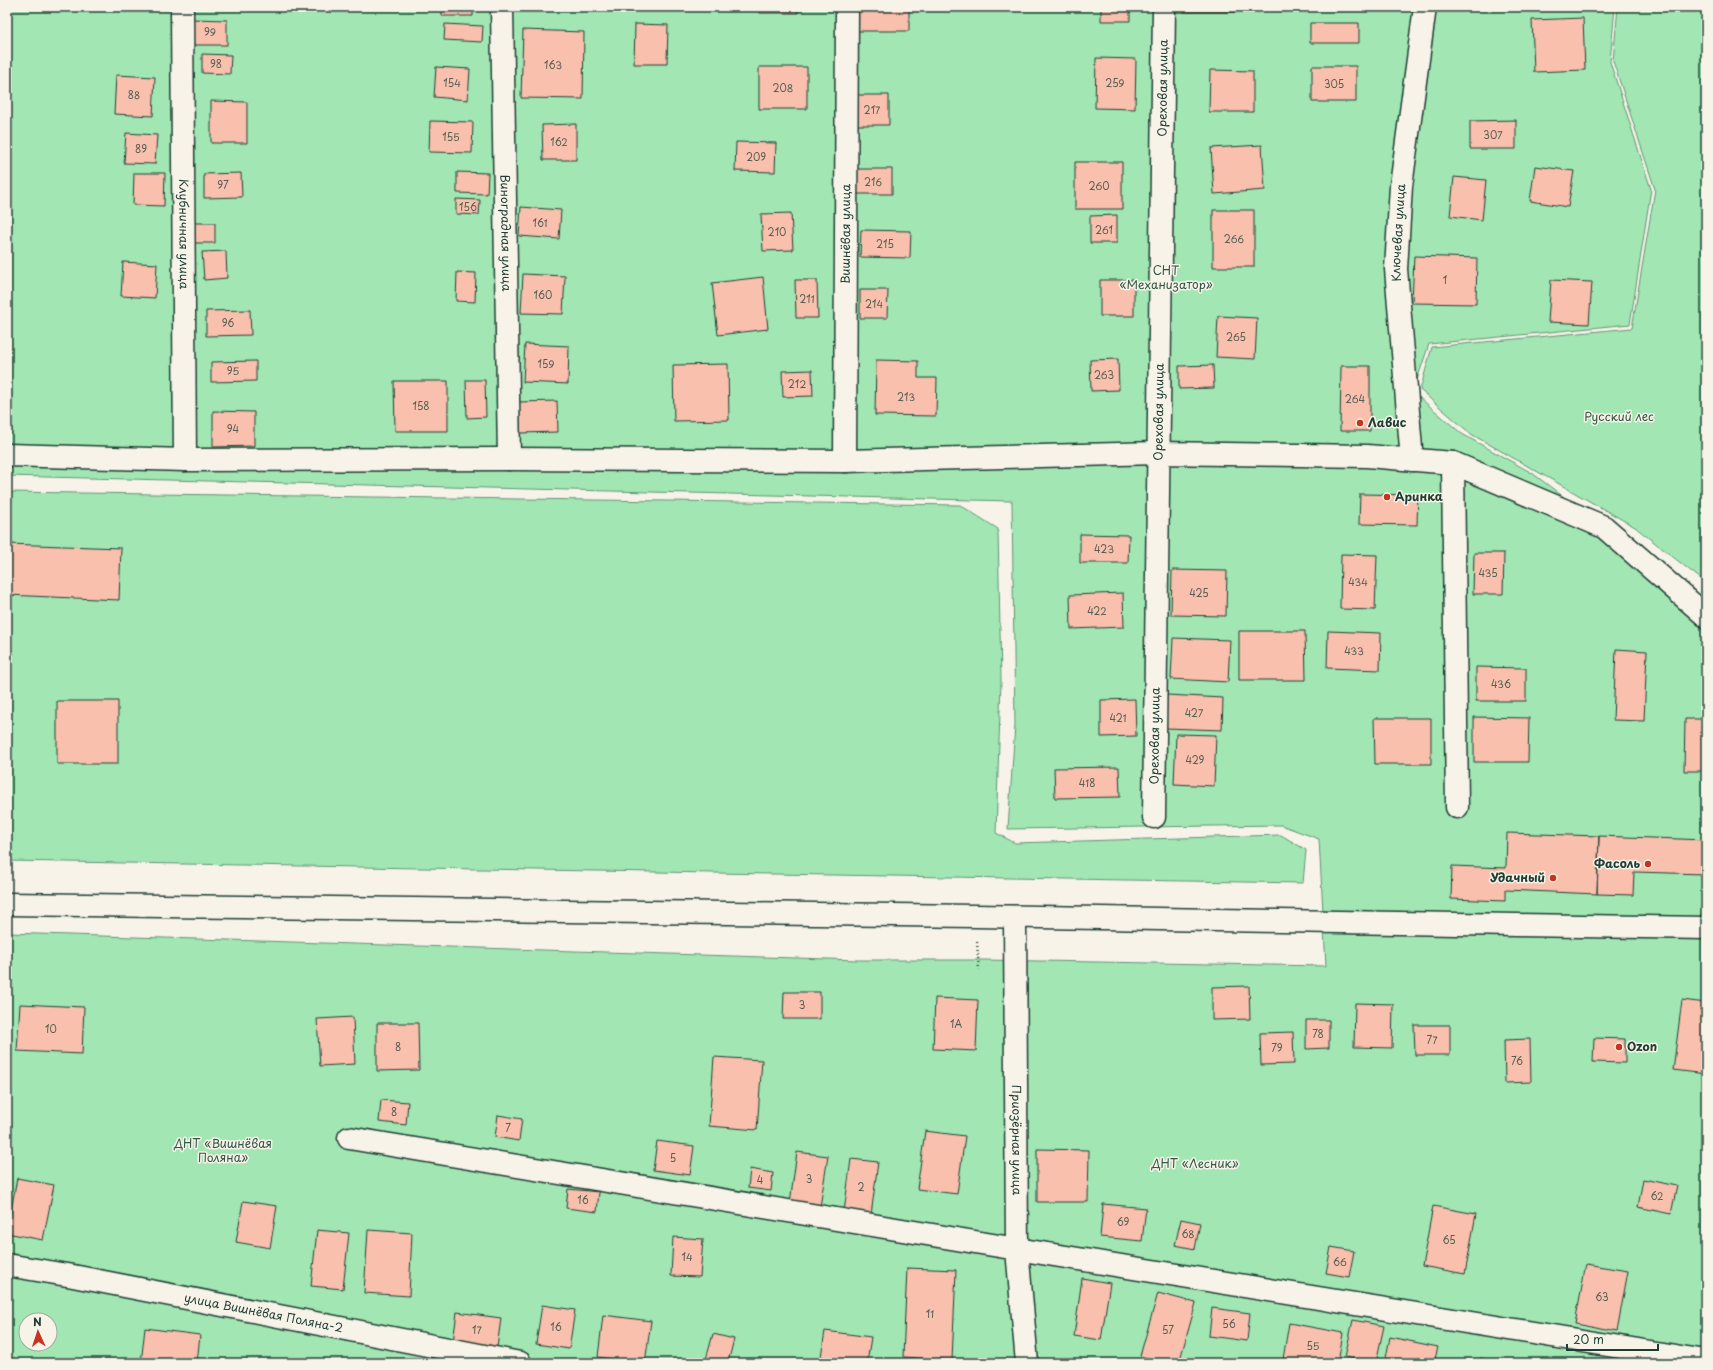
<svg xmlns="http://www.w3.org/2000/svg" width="1713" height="1370" viewBox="0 0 1713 1370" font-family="'Playpen Sans',sans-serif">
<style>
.green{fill:#a2e7b3;stroke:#609274;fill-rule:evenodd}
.building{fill:#f8c0ad;stroke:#1f3d34}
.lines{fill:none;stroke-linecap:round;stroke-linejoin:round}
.street-casing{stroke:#1f3d34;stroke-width:25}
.secondary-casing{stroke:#1f3d34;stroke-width:25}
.path{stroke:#1f3d34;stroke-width:2.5;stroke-dasharray:1 3;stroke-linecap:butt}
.street{stroke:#f7f3e8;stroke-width:22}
.secondary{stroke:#f7f3e8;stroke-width:22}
.poi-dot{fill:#c8321e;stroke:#f7f3e8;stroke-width:1.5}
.labels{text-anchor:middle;stroke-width:3;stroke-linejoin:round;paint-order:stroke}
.number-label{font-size:10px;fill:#555e52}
.street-label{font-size:12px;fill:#1f3d34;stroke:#f7f3e8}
.park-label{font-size:12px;fill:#335647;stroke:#f7f3e8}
.poi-label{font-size:12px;font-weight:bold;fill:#1f3d34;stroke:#f7f3e8;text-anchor:start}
</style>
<rect width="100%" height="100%" fill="#f7f3e8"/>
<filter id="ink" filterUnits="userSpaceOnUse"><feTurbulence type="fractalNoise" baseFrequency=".025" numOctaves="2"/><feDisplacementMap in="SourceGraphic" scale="8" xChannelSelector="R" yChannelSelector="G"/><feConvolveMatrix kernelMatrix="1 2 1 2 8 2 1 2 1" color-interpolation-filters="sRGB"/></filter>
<g filter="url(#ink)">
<path class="green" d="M7,7H1615L1610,62L1651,189L1630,324L1429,344L1413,392L1462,434L1532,473L1706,604V1363H7V933L858,960H982L1326,966L1319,839L1281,825L1008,829L1015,725L1012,501L7,476ZM26,1320H50V1344H26Z
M1618,7H1706V583L1635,527L1471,434L1420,390L1432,347L1632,328L1655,189L1613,61Z
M7,492L960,505L998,529L1001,681L996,833L1015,843L1281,835L1306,850L1303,883L7,861Z"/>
<path class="building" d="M442,7H473V16H442Z
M760,7H798V13H760Z
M857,7H909V31H857Z
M1101,7H1130V21H1101Z
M1184,7H1237V12H1184Z
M1583,18L1585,70L1534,72L1532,20Z
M193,19L227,20V45H192Z
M1310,23H1359V43H1310Z
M445,24L483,26L482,42L444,40Z
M635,24L668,25L667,64H634Z
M523,30L584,32L583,99L521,98Z
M202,54L231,55L230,74L202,73Z
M1096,58L1136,59L1135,109L1095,108Z
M1312,66H1356V102H1312Z
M436,67L470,69L468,100L434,97Z
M759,67H807V109H759Z
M1210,70L1253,71V112H1209Z
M116,75L155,77L153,116L114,114Z
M854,95H889V125H854Z
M211,101L247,102V143H211Z
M1516,120V149H1470V121Z
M430,121L473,122L472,153L429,152Z
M576,124V160H543L542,125Z
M126,133L157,135L155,164L124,163Z
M736,142L776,143L775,172L735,171Z
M1262,145L1265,190L1214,194L1211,148Z
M1075,162H1122V209H1075Z
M1535,166L1574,171L1568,207L1530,201Z
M853,169H892V194H853Z
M457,172L488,173L487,194L457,193Z
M134,173H165L164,206L133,205Z
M241,173L242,197L204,198V174Z
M1454,177L1486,180L1482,220L1450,216Z
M456,199L480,200L479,215L456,214Z
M521,207L561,210L559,239L519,236Z
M1213,210H1254V267H1213Z
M791,213L793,250L763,251L761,214Z
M1117,215V243H1090V216Z
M194,223H215V243H194Z
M861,230L911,231L910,258L860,257Z
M226,251L227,278L204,280L202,252Z
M1414,256L1477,258L1476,304L1412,303Z
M123,262L157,264L155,298L121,296Z
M457,272L476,273L475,302L456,301Z
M523,274L565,276L563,314L521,313Z
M763,277L768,329L718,335L712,283Z
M795,280H817L818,318H796Z
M1100,280H1134V316H1100Z
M1551,280L1592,282L1589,324L1548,322Z
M860,290H888L887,318H860Z
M250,310L251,335L206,336V311Z
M1218,316L1257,318L1255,359L1216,357Z
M525,344L569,346L568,384L523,382Z
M1118,359L1119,390L1091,391L1090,360Z
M876,360L918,361V378H937L936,416L875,415Z
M256,361V381L211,382V362Z
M728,364L729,420L674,421L673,365Z
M1213,365L1214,388L1179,389V366Z
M1341,366H1370V431H1340Z
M812,370L813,396L783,397L782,371Z
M466,380H485L486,417L467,418Z
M394,381H448V431H395Z
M557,401L558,432L520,433L519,402Z
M213,411L254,412V446L213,447Z
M1360,494L1418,495L1417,525L1359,524Z
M1080,534L1129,535L1128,563H1080Z
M7,544L121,548L119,600L7,595Z
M1474,553H1504L1503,594H1473Z
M1341,554L1377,555L1375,610L1340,609Z
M1172,570L1227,571L1226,616L1171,615Z
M1123,593L1124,627L1071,629L1070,595Z
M1239,631H1305L1306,680H1239Z
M1328,631L1381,633L1380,670L1327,668Z
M1173,638L1230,640L1228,682L1171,679Z
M1616,649L1647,651L1644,721L1613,720Z
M1476,667L1526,668V701H1476Z
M1167,695L1223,698L1222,730L1165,728Z
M1135,699L1136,736L1101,737V700Z
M57,701H118V764H57Z
M1474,717L1529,718L1528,762H1474Z
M1374,718H1431V764H1375Z
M1685,719H1706V771H1684Z
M1176,734L1216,735L1214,786L1174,784Z
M1119,767L1120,797L1055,798L1054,768Z
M1507,833L1599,836L1597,894L1505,890V901L1451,899L1452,866L1506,868Z
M1599,836L1706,840L1705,874L1634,872L1633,895L1597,894Z
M1706,845V874H1705Z
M1249,986L1250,1019L1212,1020V987Z
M784,992H820V1019H783Z
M935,998L978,1000L976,1051L933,1049Z
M1682,1000L1706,1003V1074L1673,1070Z
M1355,1003L1393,1004L1392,1048L1354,1047Z
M20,1004L84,1007L82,1054L17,1051Z
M353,1017L355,1064L320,1066L317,1019Z
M1306,1020H1329V1048L1306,1049Z
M377,1023H418L419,1070L377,1071Z
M1414,1025H1450V1055H1415Z
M1293,1032L1294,1064L1261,1065L1260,1033Z
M1594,1038L1625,1039V1063L1593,1062Z
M1530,1039L1531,1082L1505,1083L1504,1040Z
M714,1057L762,1060L757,1130L709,1126Z
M381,1100L408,1102L406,1125L379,1122Z
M498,1115L522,1119L519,1141L495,1137Z
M925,1131L965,1136L957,1194L917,1189Z
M657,1141L694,1146L690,1175L653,1170Z
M1037,1149L1089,1150L1088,1202H1037Z
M797,1152L828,1156L820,1207L790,1203Z
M851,1159L878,1162L871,1215L844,1212Z
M750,1169L773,1173L771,1191L748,1188Z
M17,1178L54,1185L43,1240L7,1233Z
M1643,1179L1677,1186L1671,1214L1638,1207Z
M568,1189L599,1192L597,1212L566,1208Z
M243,1201L277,1206L270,1248L236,1242Z
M1103,1204L1146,1208L1142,1241L1100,1237Z
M1433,1206L1476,1214L1465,1274L1422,1266Z
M1181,1219L1200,1223L1195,1249L1175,1245Z
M317,1230L349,1233L343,1289L311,1286Z
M368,1230L412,1233L409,1296L364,1293Z
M673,1237L703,1239L700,1277L671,1276Z
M1331,1247L1354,1251L1349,1277L1326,1273Z
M1586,1264L1628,1271L1617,1331L1575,1323Z
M907,1268L956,1270L952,1360L903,1357Z
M1082,1278L1110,1283L1101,1340L1074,1336Z
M1158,1293L1196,1303L1179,1363H1165L1140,1356Z
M542,1305L575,1310L569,1349L536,1344Z
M1212,1308L1250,1313L1247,1341L1209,1336Z
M457,1312L501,1318L497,1348L453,1342Z
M603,1315L651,1321L645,1363L598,1357Z
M1353,1320L1384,1326L1376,1363L1345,1357Z
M1289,1323L1343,1333L1338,1363H1306L1283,1359Z
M145,1328L200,1335L197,1363H141Z
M825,1331L871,1337L867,1363H820Z
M713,1334L734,1339L728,1363H705Z
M1390,1337L1438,1347L1434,1363H1385Z
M1480,1358L1501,1362V1363H1479Z"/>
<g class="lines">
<defs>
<g id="street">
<path id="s1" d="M182,7L185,460"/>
<path id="s2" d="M502,7L509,459"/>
<path d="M7,455L185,460L509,459L845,461L1158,453L1367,456L1453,463L1604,527L1706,616"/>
<path id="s3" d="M1412,460L1396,269L1401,186L1425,7"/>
<path id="s4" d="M845,461L847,7"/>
<path d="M1453,463L1457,807"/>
<path id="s5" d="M1154,817L1164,7"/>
<path id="s6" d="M1015,917L1017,1249L1027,1363"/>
<path d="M349,1138L1017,1249L1706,1361"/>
<path id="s7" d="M7,1265L73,1276L520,1363"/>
</g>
<path id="secondary" d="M7,904L975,916L1706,928"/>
</defs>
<use href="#street" class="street-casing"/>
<use href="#secondary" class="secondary-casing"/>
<path class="path" d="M977,942L979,970"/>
<use href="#street" class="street"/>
<use href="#secondary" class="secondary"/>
</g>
</g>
<g class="poi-dot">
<circle cx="1360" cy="423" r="4"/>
<circle cx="1387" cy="497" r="4"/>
<circle cx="1648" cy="864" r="4"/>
<circle cx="1553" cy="878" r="4"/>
<circle cx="1619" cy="1047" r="4"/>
</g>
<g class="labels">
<g class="number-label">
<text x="210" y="36">99</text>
<text x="216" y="68">98</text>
<text x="553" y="69">163</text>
<text x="452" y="87">154</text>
<text x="1115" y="87">259</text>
<text x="1334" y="88">305</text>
<text x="783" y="92">208</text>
<text x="134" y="99">88</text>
<text x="872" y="114">217</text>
<text x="1493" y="139">307</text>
<text x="451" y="141">155</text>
<text x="559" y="146">162</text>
<text x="141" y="153">89</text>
<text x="756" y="161">209</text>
<text x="873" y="186">216</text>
<text x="223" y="189">97</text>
<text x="1099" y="190">260</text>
<text x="468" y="211">156</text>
<text x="540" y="227">161</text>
<text x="1104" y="234">261</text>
<text x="777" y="236">210</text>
<text x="1234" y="243">266</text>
<text x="885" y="248">215</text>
<text x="1445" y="284">1</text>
<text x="543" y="299">160</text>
<text x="807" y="303">211</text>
<text x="874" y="308">214</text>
<text x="228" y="327">96</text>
<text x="1236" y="341">265</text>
<text x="546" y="368">159</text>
<text x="233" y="375">95</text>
<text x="1104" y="379">263</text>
<text x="797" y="388">212</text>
<text x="906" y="401">213</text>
<text x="1355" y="403">264</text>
<text x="421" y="410">158</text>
<text x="233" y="433">94</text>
<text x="1104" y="553">423</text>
<text x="1488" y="577">435</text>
<text x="1358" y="586">434</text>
<text x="1199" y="597">425</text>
<text x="1097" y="615">422</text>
<text x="1354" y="655">433</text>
<text x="1501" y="688">436</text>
<text x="1194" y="717">427</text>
<text x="1118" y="722">421</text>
<text x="1195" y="764">429</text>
<text x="1087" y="787">418</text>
<text x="802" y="1009">3</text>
<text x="956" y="1028">1А</text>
<text x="51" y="1033">10</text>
<text x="1318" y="1038">78</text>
<text x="1432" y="1044">77</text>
<text x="398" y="1051">8</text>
<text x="1277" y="1052">79</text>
<text x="1517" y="1065">76</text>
<text x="394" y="1116">8</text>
<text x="508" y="1132">7</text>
<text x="673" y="1162">5</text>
<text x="809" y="1183">3</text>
<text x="760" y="1184">4</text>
<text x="861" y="1191">2</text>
<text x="1657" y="1200">62</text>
<text x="583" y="1204">16</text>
<text x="1123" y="1226">69</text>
<text x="1188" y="1238">68</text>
<text x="1449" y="1244">65</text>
<text x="687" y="1261">14</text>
<text x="1340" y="1266">66</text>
<text x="1602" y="1301">63</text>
<text x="930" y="1318">11</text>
<text x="1229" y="1328">56</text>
<text x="556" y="1331">16</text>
<text x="477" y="1334">17</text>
<text x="1168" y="1334">57</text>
<text x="1313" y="1350">55</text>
</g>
<g class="street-label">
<text dy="4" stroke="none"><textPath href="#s5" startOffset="729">Ореховая улица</textPath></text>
<text dy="4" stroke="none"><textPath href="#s2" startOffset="226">Виноградная улица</textPath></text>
<text dy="4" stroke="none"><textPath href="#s3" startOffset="228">Ключевая улица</textPath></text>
<text dy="4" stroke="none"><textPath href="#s1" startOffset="227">Клубничная улица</textPath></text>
<text dy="4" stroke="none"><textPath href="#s4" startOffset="227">Вишнёвая улица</textPath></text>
<text dy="4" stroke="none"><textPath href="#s5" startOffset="405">Ореховая улица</textPath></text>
<text dy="4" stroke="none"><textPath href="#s5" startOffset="81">Ореховая улица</textPath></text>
<text dy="4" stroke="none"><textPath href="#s6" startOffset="223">Приозёрная улица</textPath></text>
<text dy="4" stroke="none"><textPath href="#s7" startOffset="261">улица Вишнёвая Поляна-2</textPath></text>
</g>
<g class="park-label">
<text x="1166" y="275">СНТ<tspan x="1166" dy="14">«Механизатор»</tspan></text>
<text x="1619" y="421">Русский лес</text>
<text x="223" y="1148">ДНТ «Вишнёвая<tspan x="223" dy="14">Поляна»</tspan></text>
<text x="1195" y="1168">ДНТ «Лесник»</text>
</g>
<g class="poi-label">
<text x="1368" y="427">Лавис</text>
<text x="1395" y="501">Аринка</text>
<text x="1640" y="868" text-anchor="end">Фасоль</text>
<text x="1545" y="882" text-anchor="end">Удачный</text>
<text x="1627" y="1051">Ozon</text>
</g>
</g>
<rect width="1713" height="1370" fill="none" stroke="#f7f3e8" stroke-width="24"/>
<rect x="12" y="12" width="1689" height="1346" fill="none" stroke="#1f3d34" stroke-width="1.5" filter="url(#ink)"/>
<g transform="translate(38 1332) rotate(357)"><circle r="19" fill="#f7f3e8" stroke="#a1aaa0"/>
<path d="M0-3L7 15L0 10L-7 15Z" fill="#c8321e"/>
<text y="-6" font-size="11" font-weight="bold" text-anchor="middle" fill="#1f3d34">N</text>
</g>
<path d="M1567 1344v6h91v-6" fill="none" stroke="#1f3d34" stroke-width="2"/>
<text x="1573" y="1344" font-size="12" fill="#1f3d34" stroke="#f7f3e8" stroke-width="3" paint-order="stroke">20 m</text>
</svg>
